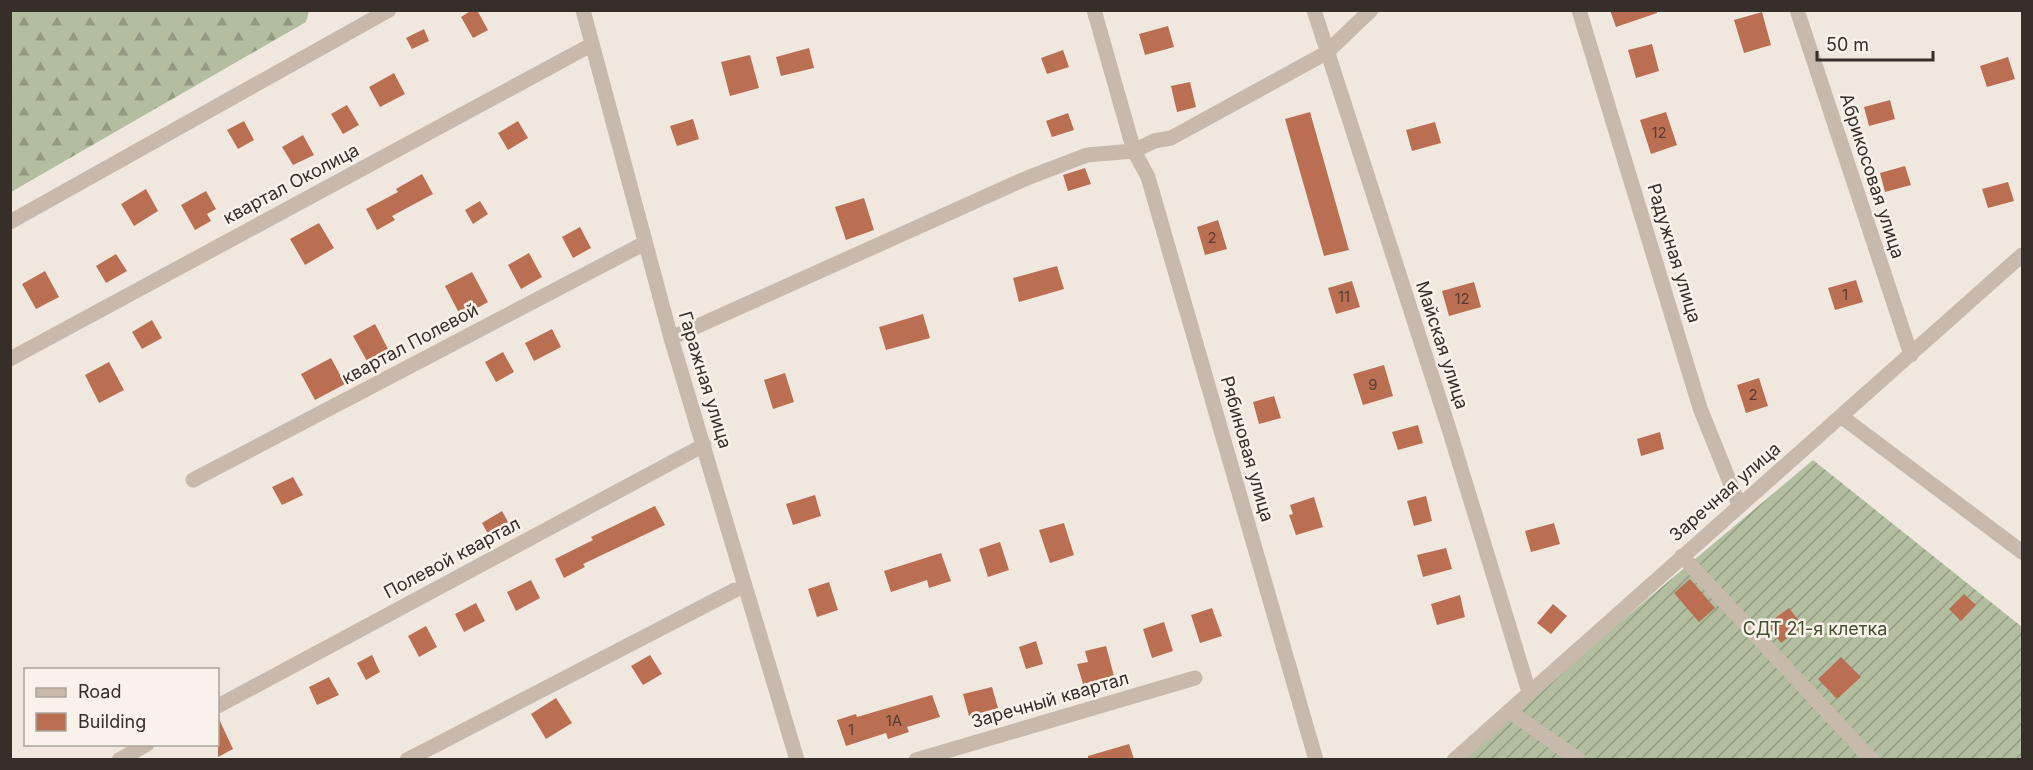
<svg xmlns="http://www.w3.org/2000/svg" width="2033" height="770" viewBox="0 0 2033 770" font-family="Inter,sans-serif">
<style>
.forest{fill:url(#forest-firs)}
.garden{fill:url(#garden-furrows)}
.building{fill:#ba6f52}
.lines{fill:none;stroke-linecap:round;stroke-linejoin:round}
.minor{stroke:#c7b9ab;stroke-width:15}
.labels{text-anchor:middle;stroke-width:5;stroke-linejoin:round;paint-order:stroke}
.number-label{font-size:15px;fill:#563e33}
.street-label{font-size:18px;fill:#352e29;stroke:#f8f2ea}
.park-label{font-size:18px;fill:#44512f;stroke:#f8f2ea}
</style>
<defs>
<pattern id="forest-firs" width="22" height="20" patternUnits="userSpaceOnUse" patternTransform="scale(1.5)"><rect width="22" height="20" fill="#b2be9f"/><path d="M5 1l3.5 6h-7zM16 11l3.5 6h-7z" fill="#929b82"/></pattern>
<pattern id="garden-furrows" width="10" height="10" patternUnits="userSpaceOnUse" patternTransform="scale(1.5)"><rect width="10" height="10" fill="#b2be9f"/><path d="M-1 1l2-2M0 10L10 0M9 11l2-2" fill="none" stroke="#929b82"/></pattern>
</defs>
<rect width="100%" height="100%" fill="#f0e8de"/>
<path class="forest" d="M11,10H309V11L306,22L11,192Z"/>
<path class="garden" d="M1813,460L2022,627V759L1456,760Z"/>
<path class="building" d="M472,10H477L488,30L473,38L461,17Z
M1610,10H1657V13L1616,27Z
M1762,12L1771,45L1744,53L1734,20Z
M1168,26L1174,47L1145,55L1139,34Z
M424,29L429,41L412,49L406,38Z
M1652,44L1659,71L1636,78L1628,50Z
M809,48L814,68L781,76L776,57Z
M1063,50L1069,67L1047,74L1041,58Z
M750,55L759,88L730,96L721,62Z
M2008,57L2015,79L1987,87L1980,66Z
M394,73L405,94L380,107L369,87Z
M1190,82L1196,107L1177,112L1171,86Z
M1890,100L1895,119L1869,126L1864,107Z
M347,105L359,125L343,134L331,114Z
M1310,112L1349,250L1324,256L1285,119Z
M1666,112L1677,145L1651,154L1640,120Z
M1068,113L1074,130L1052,137L1046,121Z
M693,119L699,139L677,146L670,126Z
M244,121L254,140L238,149L227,130Z
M518,121L528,138L508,150L498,133Z
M1435,122L1441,143L1412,151L1406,130Z
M303,135L314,155L293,165L282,147Z
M1905,166L1911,185L1885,192L1880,173Z
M1085,168L1091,184L1068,191L1063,175Z
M422,174L433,194L392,216L395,220L377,230L366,209L398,192L396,189Z
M2008,182L2014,201L1988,208L1982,189Z
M146,189L158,211L134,226L121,204Z
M206,191L216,209L207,214L211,221L195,230L181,205Z
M864,198L874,230L846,240L835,207Z
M480,201L488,214L473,224L465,210Z
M1218,220L1227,249L1205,255L1197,227Z
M319,223L334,248L305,265L290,239Z
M580,227L591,248L573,258L562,237Z
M529,253L542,277L521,289L508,265Z
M116,254L127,271L106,283L96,266Z
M1057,266L1064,289L1019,302L1013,278Z
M45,271L59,297L36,309L22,284Z
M472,272L488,302L461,317L445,286Z
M1856,280L1863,302L1835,310L1828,288Z
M1352,281L1360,307L1336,314L1328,288Z
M1474,282L1481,307L1449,316L1442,291Z
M923,314L930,338L886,350L879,327Z
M152,320L162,338L142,349L132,332Z
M375,324L388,349L367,361L353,336Z
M552,329L561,347L534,361L525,343Z
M503,352L514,372L496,382L485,362Z
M331,358L345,384L315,400L301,374Z
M109,362L124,390L99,403L85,375Z
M1384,365L1393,396L1363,405L1353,374Z
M785,373L794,402L773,409L764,380Z
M1759,378L1768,406L1746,413L1737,385Z
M1274,396L1281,418L1259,424L1253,402Z
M1418,425L1423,443L1398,450L1392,432Z
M1660,432L1664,449L1641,456L1637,439Z
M293,477L303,495L282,505L272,487Z
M815,495L821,516L793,525L786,504Z
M1426,496L1432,521L1414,526L1407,501Z
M1314,497L1323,527L1296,535L1289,515L1293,514L1290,505Z
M655,506L665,525L583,564L585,567L564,578L555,559L593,540L591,537Z
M502,511L512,529L492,541L482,523Z
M1064,523L1074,555L1050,563L1039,530Z
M1554,523L1560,544L1531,552L1525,531Z
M1000,542L1009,570L988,577L979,549Z
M1446,548L1452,569L1423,577L1417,555Z
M941,553L951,581L929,588L927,580L891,592L884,571Z
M1690,579L1715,608L1699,622L1674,593Z
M531,580L540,598L516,611L507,592Z
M829,582L838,610L817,617L808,589Z
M1964,594L1976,605L1961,621L1949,609Z
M1460,595L1465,617L1437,625L1431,604Z
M476,603L485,621L464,632L455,614Z
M1553,604L1567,616L1551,634L1537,623Z
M1212,608L1222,636L1200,643L1191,615Z
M1789,608L1803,626L1781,643L1767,624Z
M1164,622L1173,651L1152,658L1143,629Z
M426,626L437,647L419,657L408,636Z
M1036,641L1043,664L1026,669L1019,647Z
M1106,646L1114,676L1083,684L1077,664L1088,662L1085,651Z
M372,655L380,672L366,680L357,663Z
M650,655L662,674L643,685L631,666Z
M1841,657L1861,677L1837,699L1818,679Z
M329,677L339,695L317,705L309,687Z
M992,687L998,708L969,716L963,694Z
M932,695L940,717L907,727L909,732L888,739L886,733L846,746L837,720L856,714L857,717Z
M556,698L572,723L546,739L531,714Z
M218,717L233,749L218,757Z
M1129,744L1134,759H1088V756Z"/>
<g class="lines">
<path class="minor" d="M583,10L671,338L797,760
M1094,10L1134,151L1154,141L1171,138L1326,53L1371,10
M1314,10L1449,429L1529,692
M1579,10L1700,408L1739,505
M1797,10L1911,355
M10,222L389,10
M671,338L1027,178L1087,155L1134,151L1148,177L1316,760
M10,359L591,45
M1842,417L2022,552
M193,480L645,243
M1682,556L1872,760
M218,706L704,445
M1509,711L1579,760
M119,760L147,744
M407,760L735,590
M916,760L1195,678
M1454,760L2022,255"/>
</g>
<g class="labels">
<g class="number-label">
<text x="1659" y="138">12</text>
<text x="1212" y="243">2</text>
<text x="1845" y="300">1</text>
<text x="1344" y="302">11</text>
<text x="1462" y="304">12</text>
<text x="1373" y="390">9</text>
<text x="1753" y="400">2</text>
<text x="894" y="726">1А</text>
<text x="851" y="735">1</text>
</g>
<g class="street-label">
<text transform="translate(1872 176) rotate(72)" y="6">Абрикосовая улица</text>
<text transform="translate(291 184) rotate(-28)" y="6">квартал Околица</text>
<text transform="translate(1674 253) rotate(73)" y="6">Радужная улица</text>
<text transform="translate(410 344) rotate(-28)" y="6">квартал Полевой</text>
<text transform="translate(1442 345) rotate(72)" y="6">Майская улица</text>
<text transform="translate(705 380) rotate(73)" y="6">Гаражная улица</text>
<text transform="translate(1247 449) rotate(74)" y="6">Рябиновая улица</text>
<text transform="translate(1725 492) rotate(-41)" y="6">Заречная улица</text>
<text transform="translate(452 558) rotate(-28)" y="6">Полевой квартал</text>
<text transform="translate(1050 700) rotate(-16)" y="6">Заречный квартал</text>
</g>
<g class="park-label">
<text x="1815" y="635">СДТ 21-я клетка</text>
</g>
</g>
<rect width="2033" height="770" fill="none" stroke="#352e29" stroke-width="24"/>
<rect x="24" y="668" width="195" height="78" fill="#f8f2ea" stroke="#aaa49d" stroke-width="1.5"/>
<rect x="36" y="688" width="30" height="9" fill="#c7b9ab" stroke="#aaa49d" stroke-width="1.5"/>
<text x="78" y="698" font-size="18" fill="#352e29">Road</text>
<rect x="36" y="713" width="30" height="18" fill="#ba6f52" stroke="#aaa49d" stroke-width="1.5"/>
<text x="78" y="728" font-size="18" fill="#352e29">Building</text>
<path d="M1817 51v9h116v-9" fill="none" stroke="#352e29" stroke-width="3"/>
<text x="1826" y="51" font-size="18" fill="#352e29" stroke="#f8f2ea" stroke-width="4.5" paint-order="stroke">50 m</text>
</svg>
